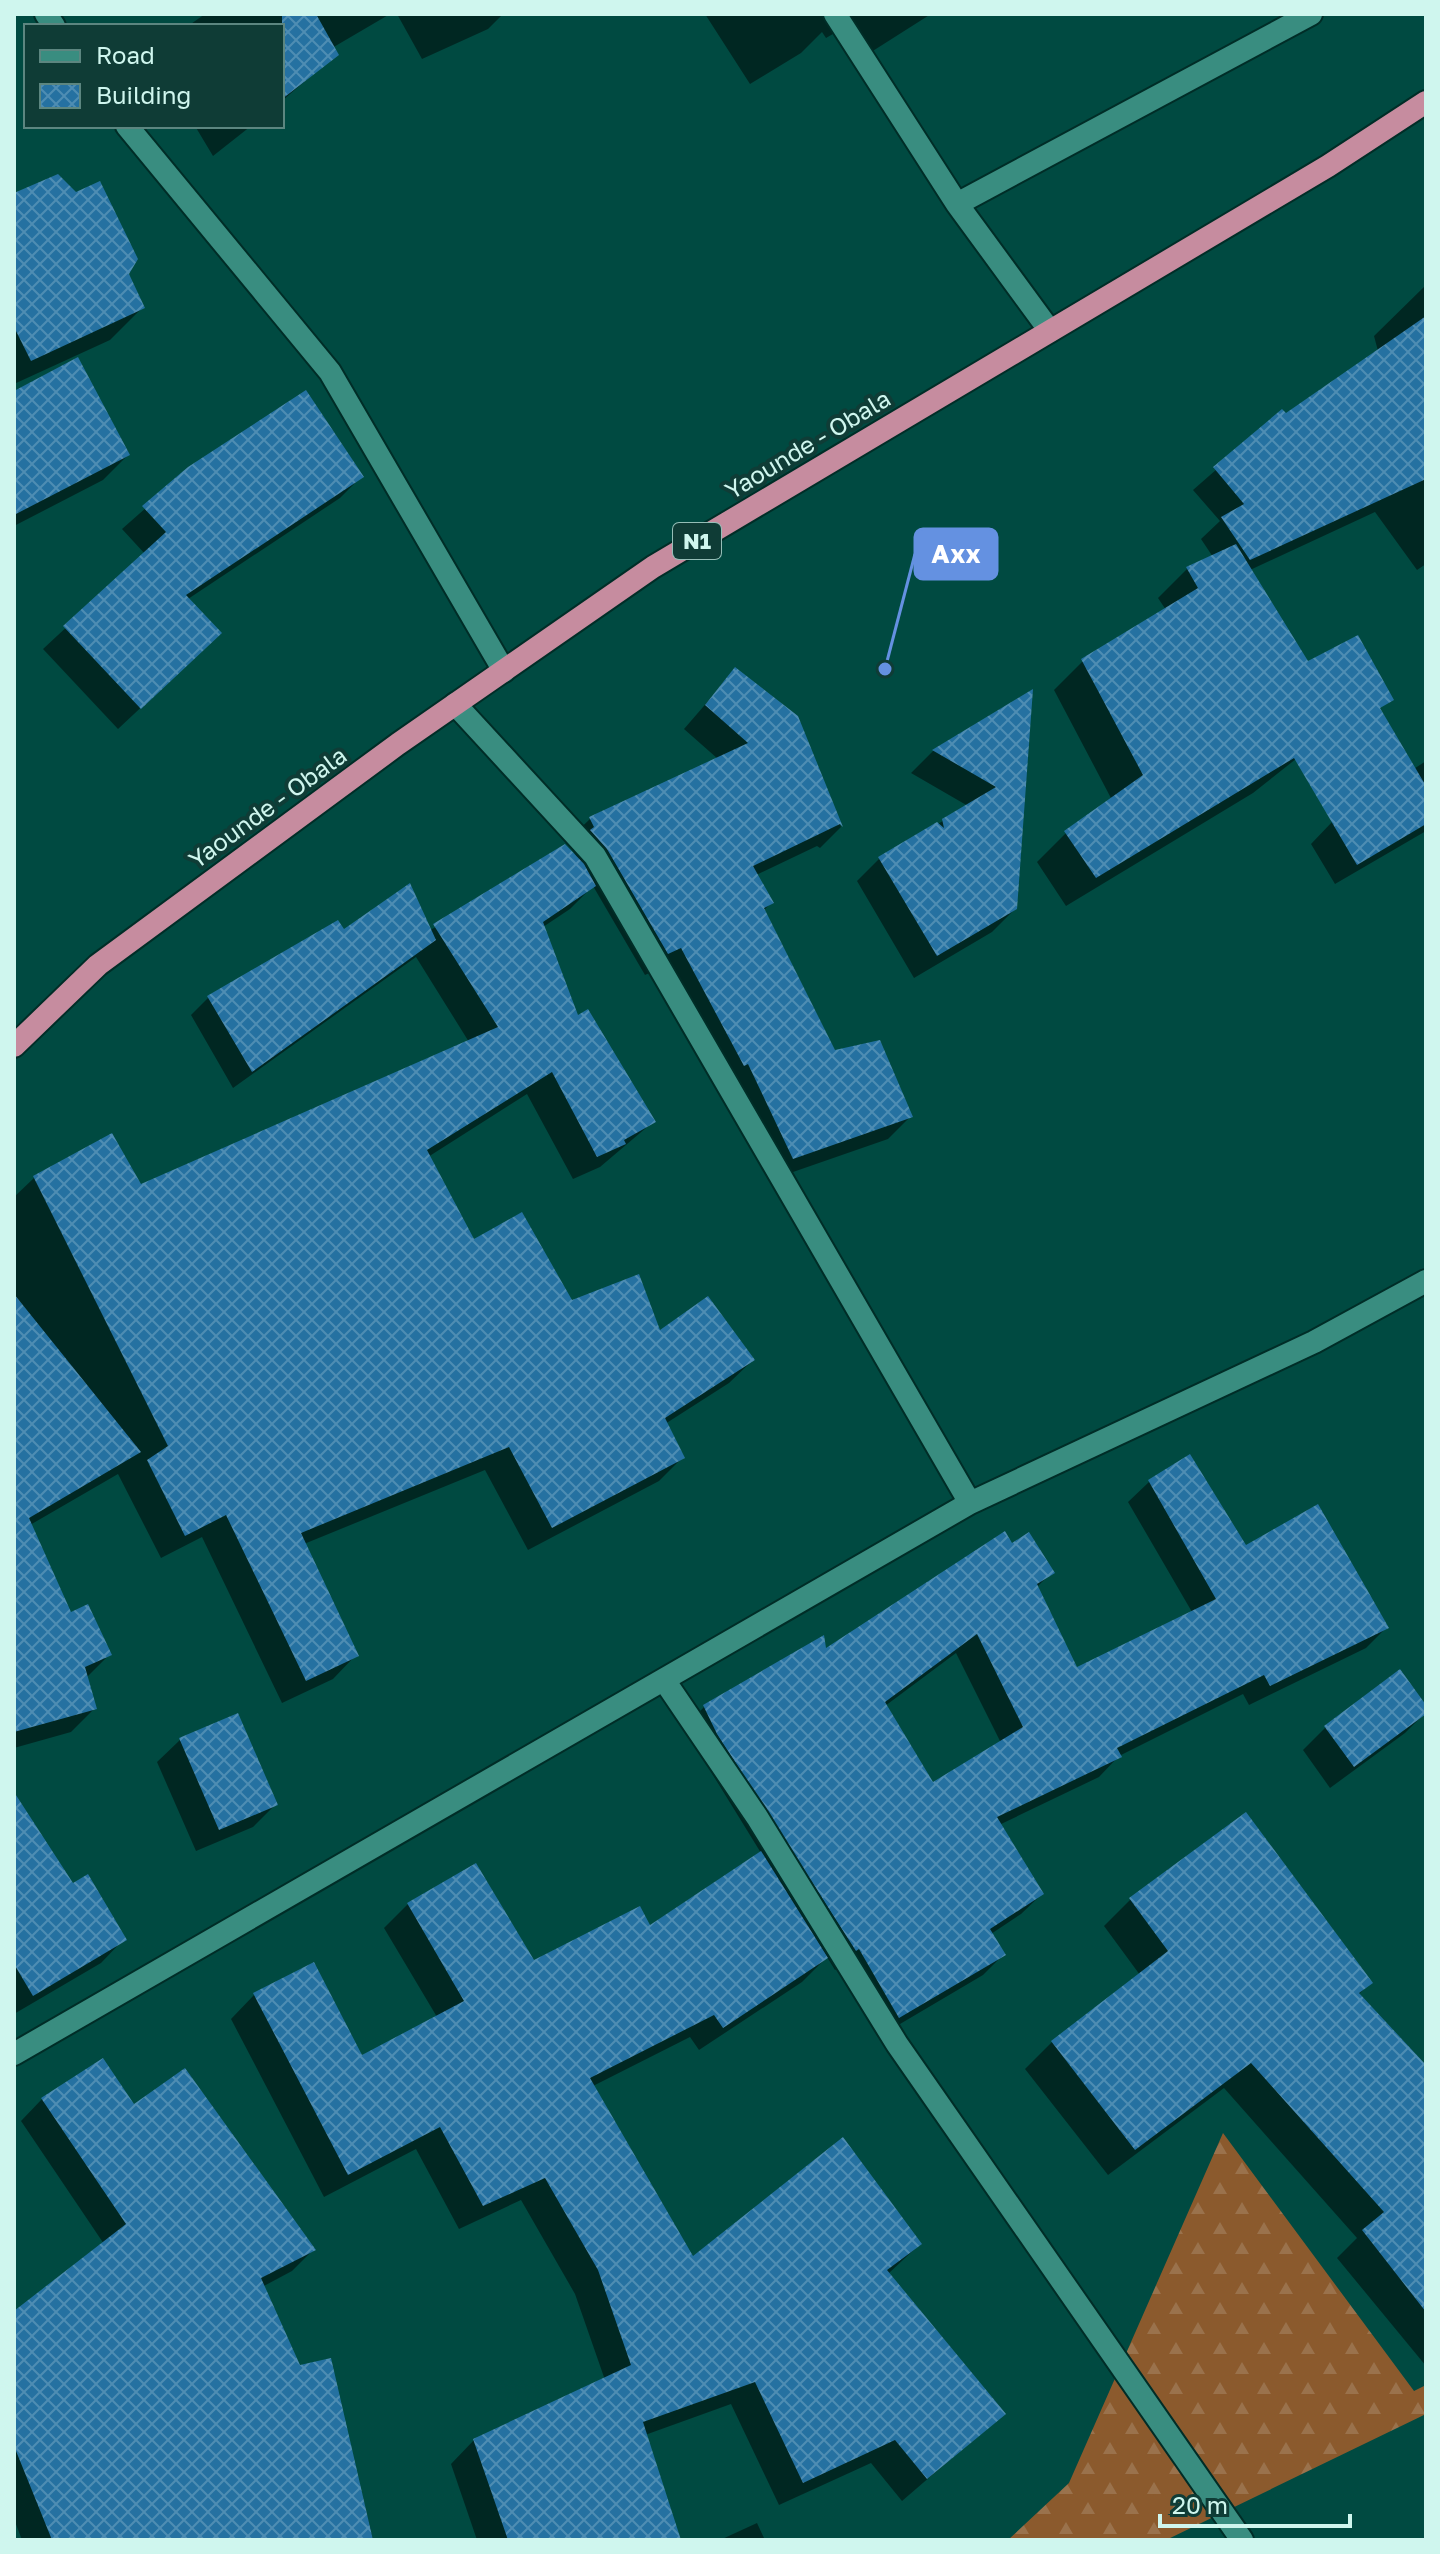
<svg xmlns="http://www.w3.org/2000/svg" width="1440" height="2554" viewBox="0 0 1440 2554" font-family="'Golos Text',sans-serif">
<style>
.forest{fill:url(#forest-firs)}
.shadow{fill:#0007;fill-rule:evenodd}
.building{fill:url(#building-cross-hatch);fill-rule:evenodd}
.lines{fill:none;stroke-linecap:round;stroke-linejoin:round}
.minor-casing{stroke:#002d27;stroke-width:26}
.trunk-casing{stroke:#002d27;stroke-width:26}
.minor{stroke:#398d80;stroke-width:22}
.trunk{stroke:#c68c9f;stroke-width:22}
.labels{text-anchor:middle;stroke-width:8;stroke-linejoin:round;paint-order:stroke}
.shield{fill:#0f3c36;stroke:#95beb7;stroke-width:2}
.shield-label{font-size:22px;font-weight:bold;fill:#cff6ee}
.street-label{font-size:24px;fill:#cff6ee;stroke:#0f3c36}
.leader{fill:none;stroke:#6491e1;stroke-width:3}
.callout-dot{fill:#6491e1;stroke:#0f3c36;stroke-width:3}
.callout{fill:#6491e1;stroke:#6491e1;stroke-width:3}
.callout-label{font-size:26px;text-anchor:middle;font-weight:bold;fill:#fff}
</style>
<defs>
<pattern id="forest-firs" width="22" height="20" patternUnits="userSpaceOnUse" patternTransform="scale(2)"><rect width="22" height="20" fill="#8b5a2d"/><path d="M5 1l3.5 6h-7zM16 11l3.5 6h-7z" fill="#9a724c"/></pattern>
<pattern id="building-cross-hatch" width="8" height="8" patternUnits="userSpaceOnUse" patternTransform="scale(2)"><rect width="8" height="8" fill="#2571a1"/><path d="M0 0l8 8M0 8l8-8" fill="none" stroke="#4e8db3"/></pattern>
</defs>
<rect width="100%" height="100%" fill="#004a41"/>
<path class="forest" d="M1223,2133L1414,2391L1426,2385V2414L1166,2540H1008L1069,2483Z"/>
<path class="shadow" d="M205,14H390L332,48L336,54L282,101V26H188Z
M397,14H503L488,29L422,59Z
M705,14H931L857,61L838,31L826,38L822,32L801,53L750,84Z
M195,126H251L213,156Z
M14,196L127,274L143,307L110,340L14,384Z
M1426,285V564L1417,570L1375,512L1250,570L1308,664L1354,713L1253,793L1066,906L1037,862L1066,833L1112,800L1054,690L1083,661L1166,610L1158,598L1187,569L1213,557L1201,539L1220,521L1193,490L1282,412L1285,416L1378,351L1374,336Z
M14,393L128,455L103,480L14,526Z
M190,469L362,476L340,498L188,599L198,654L118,729L43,649L145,554L122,529Z
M735,670L797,717L841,827L820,848L817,846L756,875L772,902L763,911L834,1052L911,1116L888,1139L770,1180L658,969L645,975L593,886L570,909L543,927L577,1018L653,1122L600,1167L573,1179L527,1094L428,1157L473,1242L571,1302L753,1360L729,1383L665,1424L683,1457L659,1481L528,1550L485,1470L304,1544L356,1655L333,1679L282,1703L202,1537L161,1558L118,1474L30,1525L70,1615L110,1654L86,1678L95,1708L71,1732L14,1748V1197L34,1178L140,1186L469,1042L416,957L233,1088L191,1015L209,997L344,932L430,930L576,856L567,841L590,819L718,759L684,729Z
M1030,692L1015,909L992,932L914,978L857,881L879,859L968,806L911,773L933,751Z
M1426,761V831L1335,884L1311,844L1332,822Z
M1190,1457L1245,1547L1386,1628L1366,1648L1249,1705L1243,1694L1119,1756L1099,1777L999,1825L1042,1894L1021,1914L991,1934L1003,1955L983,1975L878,2037L838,1968L835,1970L827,1957L802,1982L699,2050L690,2037L593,2086L692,2259L920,2244L888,2274L1003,2414L902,2501L871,2463L779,2505L731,2404L645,2435L679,2540H477L451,2464L474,2440L605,2380L575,2294L521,2200L459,2229L416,2149L324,2197L231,2019L254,1995L361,2058L437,2017L384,1928L408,1904L533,1962L649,1928L761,1853L684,1728L704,1707L824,1651L1012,1546L1052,1572L1036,1588L1076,1670L1192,1612L1128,1502L1149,1482ZM956,1653L1001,1743L932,1785L885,1706Z
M1399,1672L1426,1712L1405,1733L1330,1788L1303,1750L1325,1728Z
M180,1740L276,1804L253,1827L196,1851L157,1762Z
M14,1796L73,1885L124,1939L101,1963L14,2014Z
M1245,1815L1370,1983L1358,1995L1426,2068V2366L1337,2258L1357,2238L1224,2088L1108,2175L1025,2069L1052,2042L1140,1975L1104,1926L1130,1900Z
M42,2099L133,2107L313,2250L292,2271L262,2287L299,2367L330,2361L373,2540H22L14,2519V2313L104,2244L21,2121Z
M757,2523L765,2540H720Z"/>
<path class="building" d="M282,14H316L339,55L282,99Z
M58,174L76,192L100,181L138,259L129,274L145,308L31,361L14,327V193Z
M1426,316V479L1250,560L1221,517L1244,504L1213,467L1282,409L1286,413Z
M78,357L130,455L14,515V391Z
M306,390L364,477L186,595L222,633L141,709L63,626L166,532L142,506L188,467Z
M1236,544L1308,661L1358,635L1394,700L1380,708L1426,786V824L1357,865L1294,758L1096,878L1064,831L1143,775L1081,659L1198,588L1186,567Z
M735,667L798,716L843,827L840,824L753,866L774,903L764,908L835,1050L880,1040L913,1117L793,1159L748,1064L744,1066L681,948L668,954L607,849L590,830L594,827L589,817L748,743L705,705Z
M1033,689L1017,909L937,956L878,857L937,822L944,828L942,819L996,787L932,750Z
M565,844L584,864L596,886L543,922L578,1015L588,1009L656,1122L624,1140L626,1144L597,1157L552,1072L427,1150L474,1239L522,1212L572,1300L639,1274L660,1330L708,1296L755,1360L665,1418L685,1458L552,1528L509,1447L301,1533L359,1656L306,1681L226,1515L185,1536L147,1460L168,1446L33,1176L112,1133L141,1184L498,1027L433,924Z
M410,883L436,940L252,1072L207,996L338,920L344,929Z
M14,1294L141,1452L29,1518L71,1612L88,1604L112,1655L85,1667L97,1709L14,1732Z
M1190,1454L1246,1545L1318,1504L1389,1628L1270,1686L1264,1675L1117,1748L1122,1757L997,1817L1044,1894L990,1929L1006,1955L899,2018L859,1949L856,1951L717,1734L703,1705L824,1635L826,1648L1005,1531L1012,1543L1029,1532L1055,1573L1037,1584L1077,1667L1216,1599L1148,1480ZM977,1634L1023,1727L933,1782L885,1702Z
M1400,1669L1426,1705V1714L1354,1767L1324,1726Z
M238,1713L278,1805L219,1830L179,1738Z
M14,1792L73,1883L88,1874L127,1940L33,1996L14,1964Z
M1246,1812L1373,1983L1359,1993L1426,2065V2312L1362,2230L1384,2212L1251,2063L1135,2150L1051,2041L1168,1951L1129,1898Z
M761,1851L828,1958L723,2028L714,2015L590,2078L693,2256L843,2137L922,2244L887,2270L1006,2414L927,2479L895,2440L803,2483L755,2382L643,2422L681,2540H508L473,2439L631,2365L598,2270L545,2178L483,2206L440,2127L348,2175L253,1993L314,1962L362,2055L464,2001L407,1903L476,1863L534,1960L640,1906L650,1925Z
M103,2058L134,2104L185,2068L316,2250L261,2278L300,2365L331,2358L373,2540H52L14,2446V2311L126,2224L41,2098Z"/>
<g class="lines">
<defs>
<path id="minor" d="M46,14L54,26
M835,14L957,204L1050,331
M127,126L330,372L504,671
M957,204L1311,14
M455,704L595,856L970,1503
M664,1680L757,1817L897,2044L1242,2540
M14,2054L970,1503L1314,1342L1426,1281"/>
<path id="trunk" d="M14,1046L98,965L398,744L653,567L1328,166L1426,102"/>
</defs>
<use href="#minor" class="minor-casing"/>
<use href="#trunk" class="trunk-casing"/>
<use href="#minor" class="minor"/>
<use href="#trunk" class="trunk"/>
</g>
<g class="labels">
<rect class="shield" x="673" y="523" width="48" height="36" rx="6"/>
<g class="shield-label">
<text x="697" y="549">N1</text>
</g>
<g class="street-label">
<text transform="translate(808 445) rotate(-31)" y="8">Yaounde - Obala</text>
<text transform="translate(268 808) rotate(-36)" y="8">Yaounde - Obala</text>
</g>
</g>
<path class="leader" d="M885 669L915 554"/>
<circle class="callout-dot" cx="885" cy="669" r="8"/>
<rect class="callout" x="915" y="529" width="82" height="50" rx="8"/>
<g class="callout-label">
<text x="956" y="563">Axx</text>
</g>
<rect width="1440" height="2554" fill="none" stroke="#cff6ee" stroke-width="32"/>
<rect x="24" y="24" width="260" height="104" fill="#0f3c36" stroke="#5c8680" stroke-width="2"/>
<rect x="40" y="50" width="40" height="12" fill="#398d80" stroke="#5c8680" stroke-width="2"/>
<text x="96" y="64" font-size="24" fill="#cff6ee">Road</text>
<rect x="40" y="84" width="40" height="24" fill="url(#building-cross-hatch)" stroke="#5c8680" stroke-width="2"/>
<text x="96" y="104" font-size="24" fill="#cff6ee">Building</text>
<path d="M1160 2514v12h190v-12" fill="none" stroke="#cff6ee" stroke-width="4"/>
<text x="1172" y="2514" font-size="24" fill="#cff6ee" stroke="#0f3c36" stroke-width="6" paint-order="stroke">20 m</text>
</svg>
